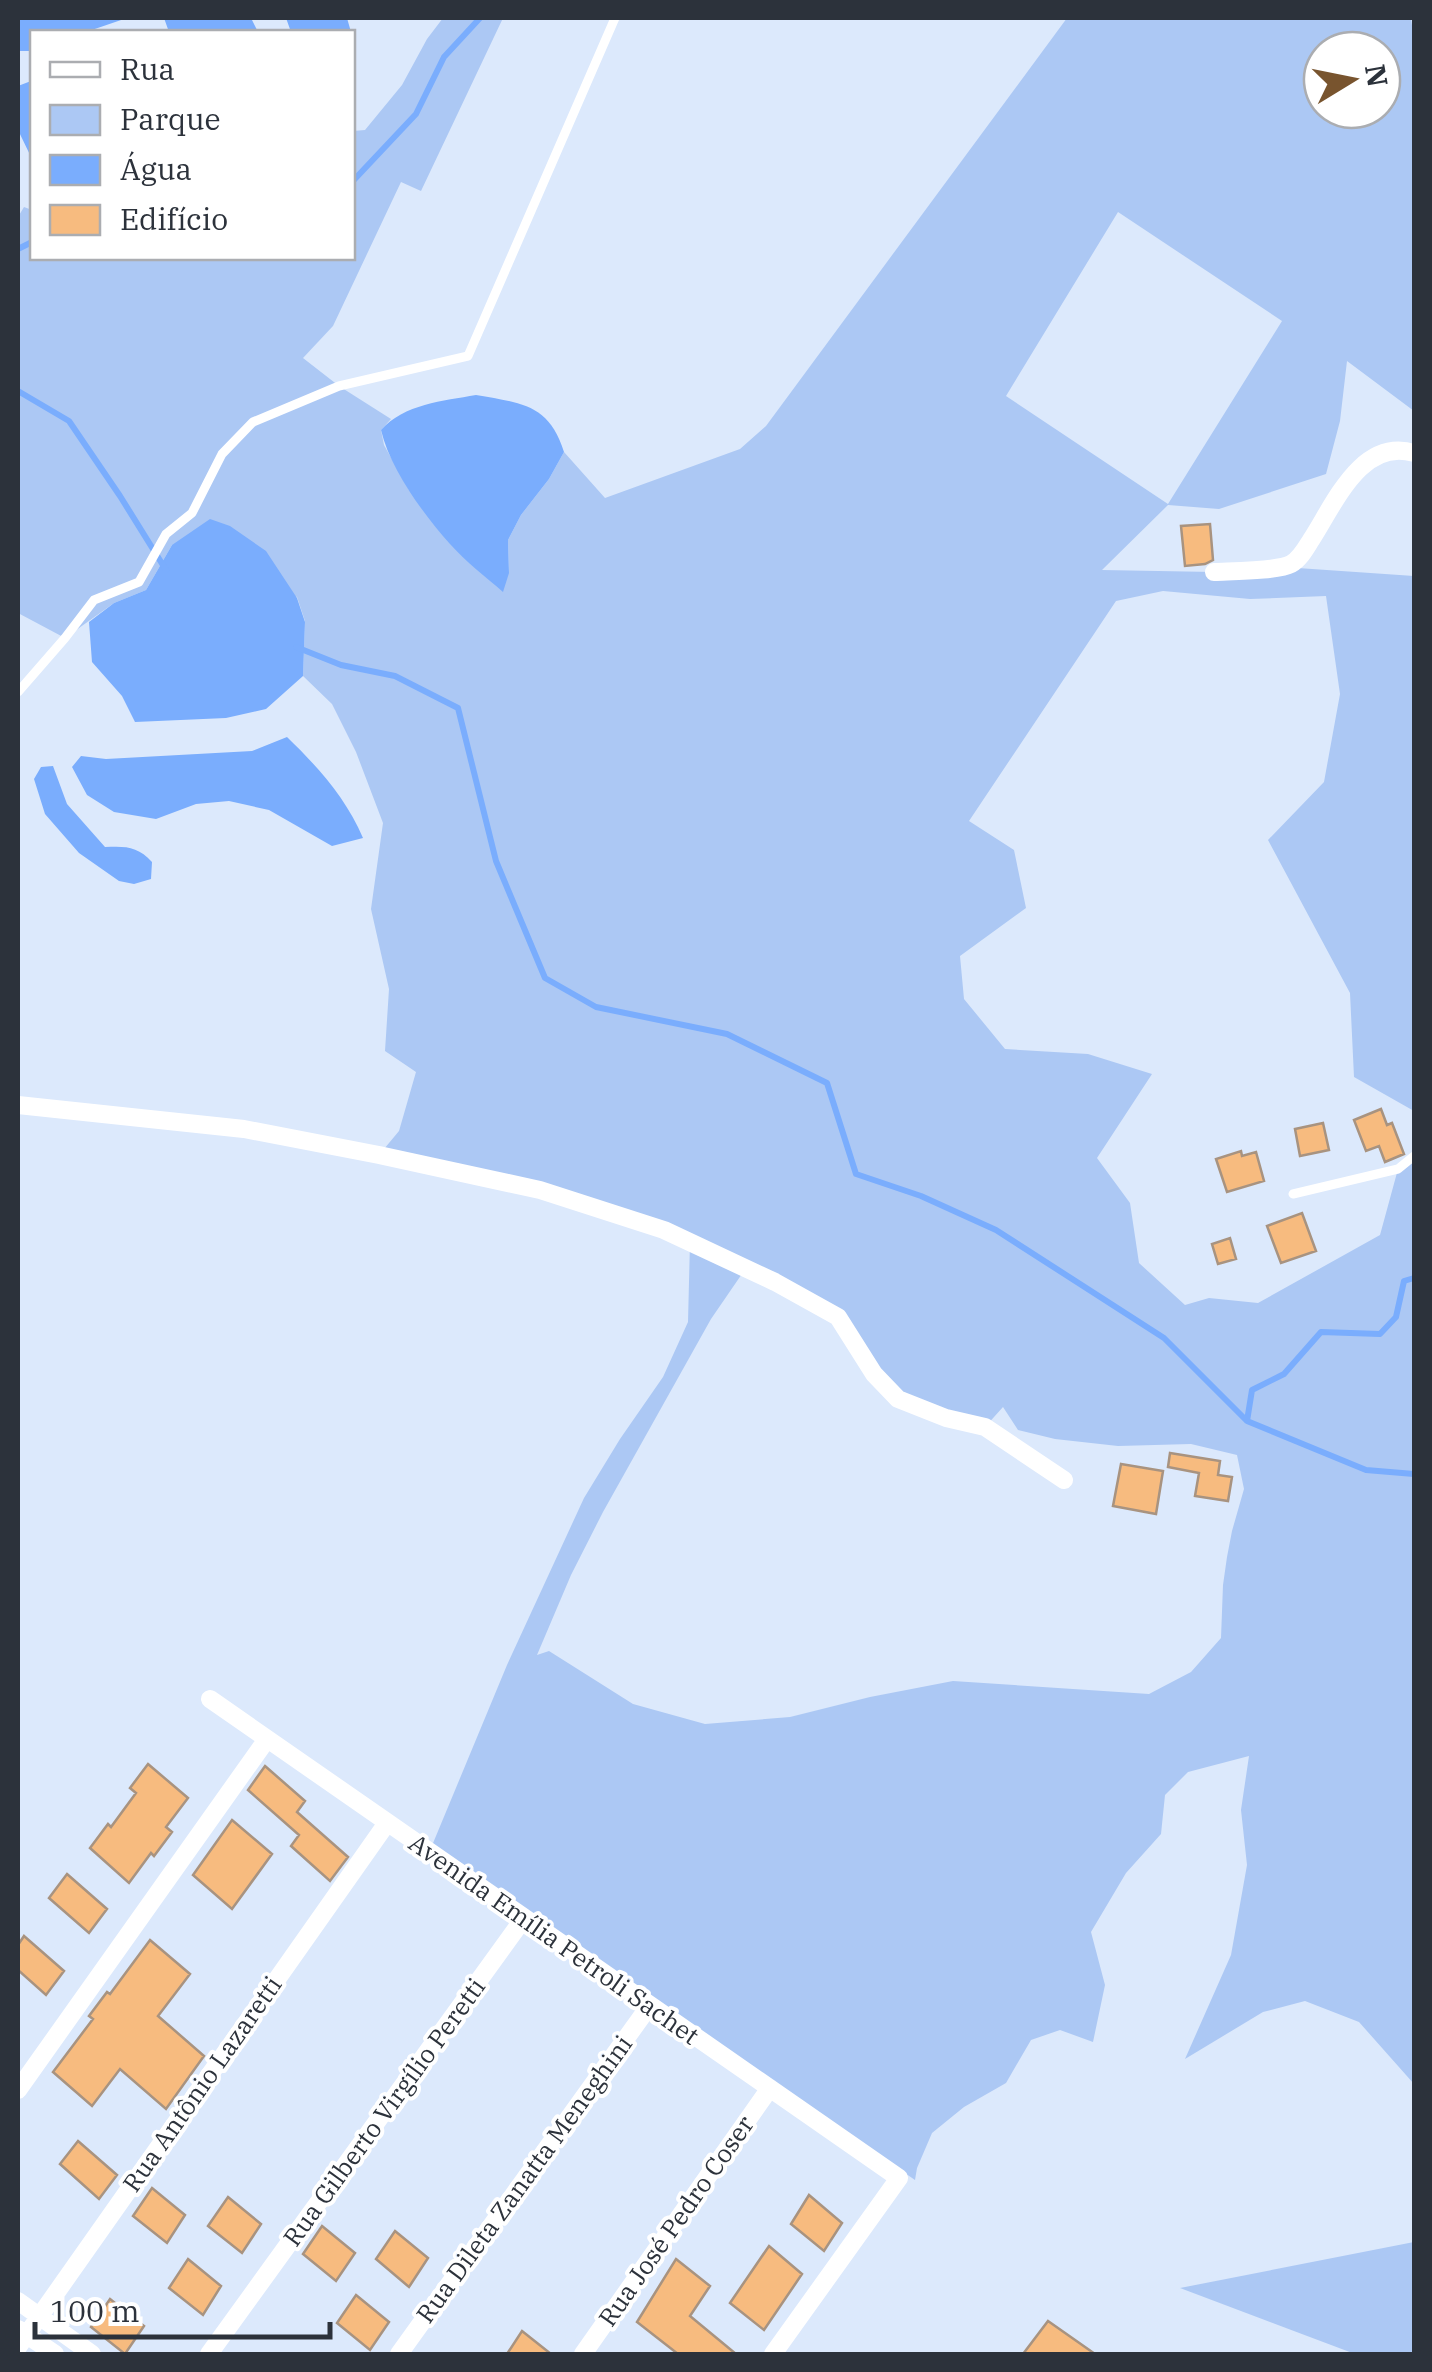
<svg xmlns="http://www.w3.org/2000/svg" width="1432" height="2372" viewBox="0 0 1432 2372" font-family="'IBM Plex Serif',serif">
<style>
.green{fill:#acc8f4;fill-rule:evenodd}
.water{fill:#7aadfd}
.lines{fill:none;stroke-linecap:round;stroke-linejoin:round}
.stream{stroke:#7aadfd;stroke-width:6}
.building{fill:#f7bb7f;stroke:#a89380;stroke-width:2.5}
.lane{stroke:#fff;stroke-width:9}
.street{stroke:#fff;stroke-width:18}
.labels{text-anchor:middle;stroke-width:8;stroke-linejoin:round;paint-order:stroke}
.street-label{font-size:25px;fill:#2c323b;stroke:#fff}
</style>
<rect width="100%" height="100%" fill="#dce9fc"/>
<path class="green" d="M443,18H503L421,191L401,182L333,326L303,358L339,386L391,419L381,430L384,445L409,490L509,573L508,540L521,515L549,479L564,452L605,498L740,449L766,426L1067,18H1411L1414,40L1413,145L1414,151V411L1347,361L1340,421L1326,474L1219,509L1168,505L1102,570L1214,572L1283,567L1414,576V1111L1354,1077L1350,993L1268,840L1324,782L1340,694L1326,596L1250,599L1163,591L1116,601L969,821L1014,850L1026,908L960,956L964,999L1005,1049L1088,1054L1152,1074L1097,1158L1130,1203L1139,1263L1185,1305L1209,1298L1258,1303L1380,1235L1398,1169L1414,1156V2084L1359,2022L1305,2001L1263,2012L1185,2059L1231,1955L1247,1865L1241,1810L1249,1756L1188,1772L1165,1795L1161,1834L1126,1873L1091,1932L1105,1985L1093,2042L1060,2030L1031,2040L1006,2083L964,2107L932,2133L917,2168L915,2180L431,1848L507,1665L584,1498L620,1439L663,1377L688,1322L690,1242L664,1230L379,1155L399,1131L416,1072L385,1051L389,989L371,909L383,823L356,752L332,704L303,676L305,621L297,597L172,545L146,590L114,603L65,638L18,613V217L24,207L32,210V258H352L353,131L365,130L402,85L427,39ZM1322,50H1382V110H1322ZM1118,212L1282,321L1168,504L1006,396ZM746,1268L838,1317L898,1399L985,1427L1003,1407L1018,1430L1055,1439L1118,1446L1191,1444L1237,1455L1244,1489L1232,1531L1227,1557L1223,1585L1221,1638L1191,1672L1149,1694L953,1681L870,1697L790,1717L705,1724L633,1704L549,1651L537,1655L571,1575L603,1512L711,1319Z
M1414,2242V2354H1355L1180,2288Z"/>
<path class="water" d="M18,18H127L86,32H32V51H18Z
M164,18H251L258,32H169Z
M286,18H347L351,32H291Z
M31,81L32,82V159L18,130V86Z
M476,395C521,403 549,404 564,452L549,479L521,515L508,540L509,573L503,592C486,577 466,562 450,544C424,515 390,469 381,430C404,404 443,401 476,395Z
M210,519L230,526L266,551L297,598L305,622L303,676L266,709L226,718L135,722L122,696L92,662L89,622L114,603L146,590L172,545Z
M287,737C318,767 346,798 363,838L332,846L269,810L229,801L196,804L156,819L114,812L87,795L72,767L81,756L106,759L252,751Z
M53,766L67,804L105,847C125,846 138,846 152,862L151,879L134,884L119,881L79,853L45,814L34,779L41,767Z"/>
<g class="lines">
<path class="stream" d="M352,182L416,114L444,57L480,18
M18,249L32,242
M18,391L69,421L120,496L166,570
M296,647L341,665L395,676L458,708L496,861L545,978L596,1007L727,1034L827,1083L856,1174L921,1196L996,1230L1164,1338L1247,1421L1366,1470L1414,1474
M1247,1421L1252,1390L1284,1374L1321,1332L1380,1334L1396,1317L1404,1281L1414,1278"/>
</g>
<path class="building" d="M1210,524L1213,560L1205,564L1185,566L1181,526Z
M1381,1109L1387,1125L1392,1123L1404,1154L1385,1162L1379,1146L1366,1151L1354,1120Z
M1323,1123L1329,1150L1300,1156L1295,1129Z
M1241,1151L1242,1156L1256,1152L1264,1181L1227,1192L1216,1159Z
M1302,1213L1316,1251L1281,1263L1267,1226Z
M1230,1238L1236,1259L1218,1264L1212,1244Z
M1170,1453L1220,1461L1218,1475L1232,1477L1228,1501L1195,1496L1199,1473L1168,1467Z
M1121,1464L1163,1471L1156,1514L1113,1506Z
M148,1764L188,1798L166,1827L172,1832L154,1856L151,1853L129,1883L90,1848L108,1824L111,1827L136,1793L130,1788Z
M265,1766L305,1801L297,1812L348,1857L330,1881L291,1846L299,1835L248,1790Z
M232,1820L272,1854L232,1909L193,1875Z
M67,1874L107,1909L89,1933L49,1898Z
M24,1936L64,1971L46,1995L18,1970V1945Z
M150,1940L190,1974L158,2016L204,2056L166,2109L120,2069L92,2106L53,2072L93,2019L89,2016L107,1992L110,1994Z
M78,2141L117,2175L99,2199L60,2164Z
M152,2188L185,2215L167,2243L133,2216Z
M809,2195L842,2223L824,2251L791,2224Z
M228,2197L261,2224L242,2253L208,2226Z
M322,2226L355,2253L336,2281L303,2254Z
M395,2231L428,2258L409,2287L376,2259Z
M769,2246L802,2274L764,2330L730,2303Z
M188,2259L221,2286L203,2315L169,2288Z
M676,2259L710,2286L690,2316L736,2354H678L637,2322Z
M356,2295L389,2322L370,2350L337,2323Z
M110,2299L144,2326L125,2354L91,2327Z
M1048,2321L1095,2354H1023Z
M522,2331L551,2354H507Z"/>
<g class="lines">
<path class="lane" d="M18,692L65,638L94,600L139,582L166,534L192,513L222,454L253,422L339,386L468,356L615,18
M1293,1194L1398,1169L1414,1156"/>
<path class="street" d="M1214,572C1232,571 1278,571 1291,564C1300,559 1306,548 1311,540C1334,505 1361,437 1414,453
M18,1105L244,1129L379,1155L540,1190L664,1230L775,1282L838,1317L874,1374L898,1399L946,1418L985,1427L1064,1480
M210,1699L899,2178L773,2354
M18,2090L267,1739
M18,2301L92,2354
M18,2329L55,2354
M18,2347L387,1823
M209,2354L524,1918
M399,2354L650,2005
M583,2354L770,2088"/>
</g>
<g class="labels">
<g class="street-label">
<text transform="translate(554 1939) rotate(35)" y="9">Avenida Emília Petroli Sachet</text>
<text transform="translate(202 2084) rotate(-55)" y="9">Rua Antônio Lazaretti</text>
<text transform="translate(384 2112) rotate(-54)" y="9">Rua Gilberto Virgílio Peretti</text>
<text transform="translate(524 2179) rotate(-54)" y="9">Rua Dileta Zanatta Meneghini</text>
<text transform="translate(676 2221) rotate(-55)" y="9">Rua José Pedro Coser</text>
</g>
</g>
<rect width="1432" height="2372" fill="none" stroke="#2c323b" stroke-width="40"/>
<rect x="30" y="30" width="325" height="230" fill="#ffffff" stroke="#abadb1" stroke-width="2.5"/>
<rect x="50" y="62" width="50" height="15" fill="#ffffff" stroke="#abadb1" stroke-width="2.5"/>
<text x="120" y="80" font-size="30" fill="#2c323b">Rua</text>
<rect x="50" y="105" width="50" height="30" fill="#acc8f4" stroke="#abadb1" stroke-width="2.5"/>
<text x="120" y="130" font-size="30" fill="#2c323b">Parque</text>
<rect x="50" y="155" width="50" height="30" fill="#7aadfd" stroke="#abadb1" stroke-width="2.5"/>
<text x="120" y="180" font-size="30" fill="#2c323b">Água</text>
<rect x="50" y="205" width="50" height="30" fill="#f7bb7f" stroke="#abadb1" stroke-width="2.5"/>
<text x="120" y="230" font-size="30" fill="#2c323b">Edifício</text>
<g transform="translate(1352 80) rotate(80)"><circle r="48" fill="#ffffff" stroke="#abadb1" stroke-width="2.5"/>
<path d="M0-8L18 38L0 25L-18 38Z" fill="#78542e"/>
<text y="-15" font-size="28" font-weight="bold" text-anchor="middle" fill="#2c323b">N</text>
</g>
<path d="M35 2322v15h295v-15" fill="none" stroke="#2c323b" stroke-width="5"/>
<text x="50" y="2322" font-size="30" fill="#2c323b" stroke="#ffffff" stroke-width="8" paint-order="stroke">100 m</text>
</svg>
